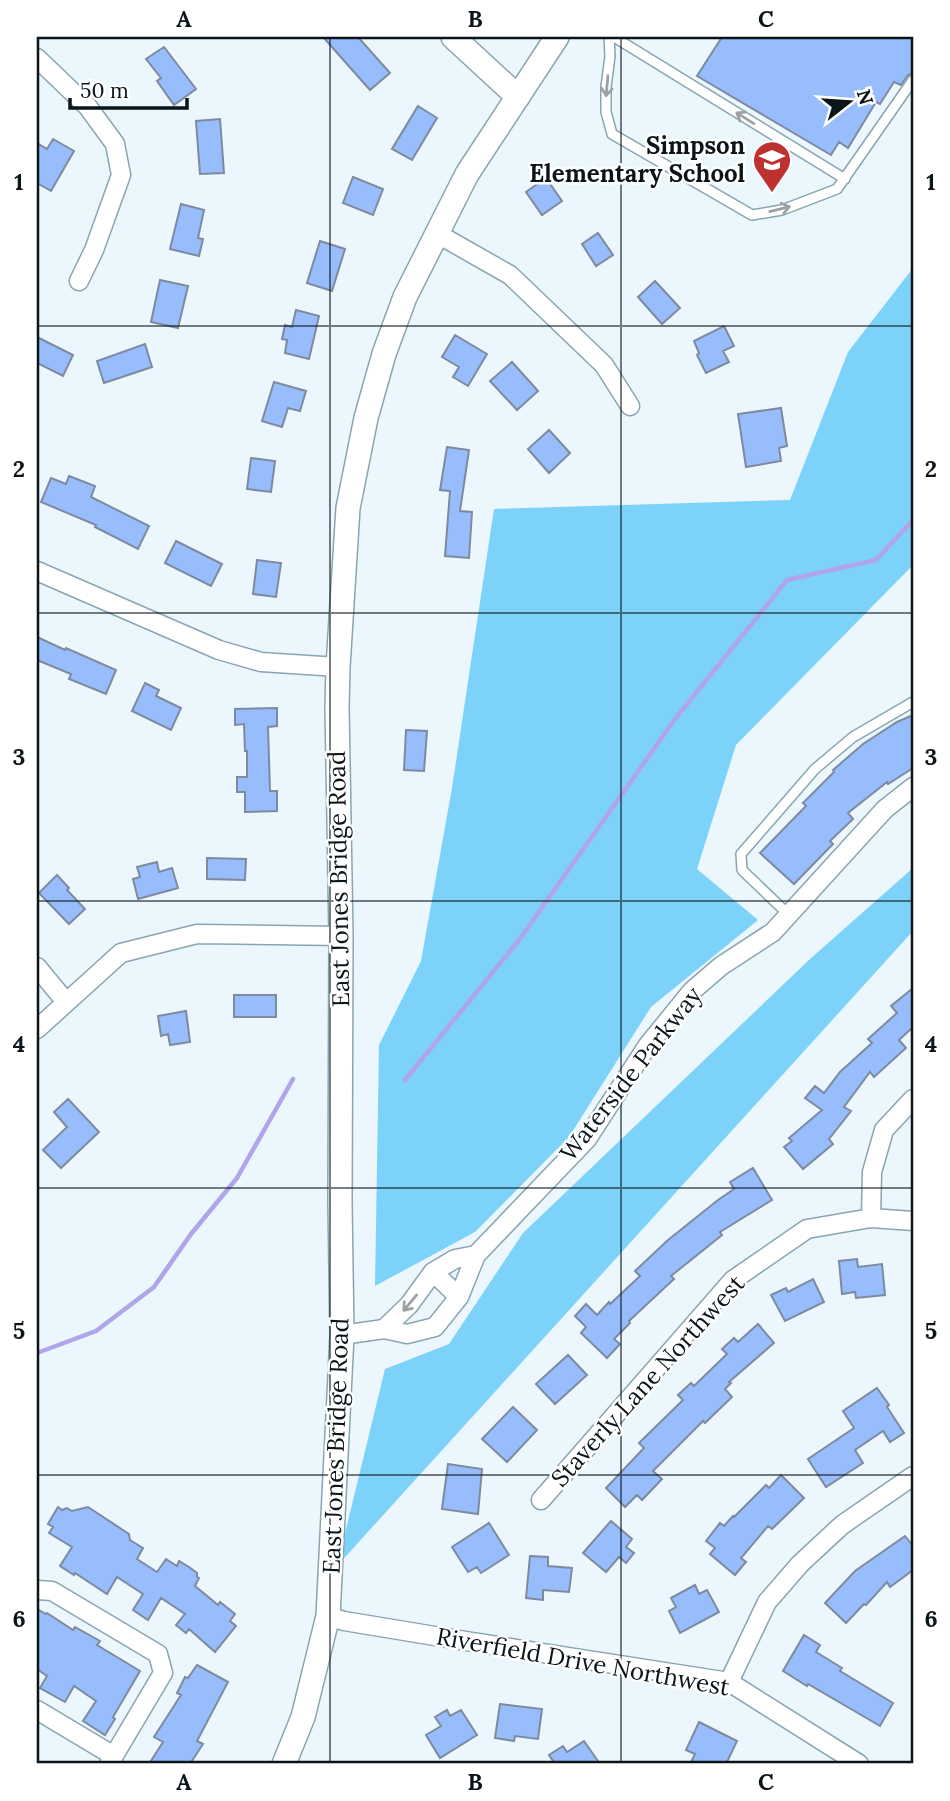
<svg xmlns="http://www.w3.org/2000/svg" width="950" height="1801" viewBox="0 0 950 1801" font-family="Lora,serif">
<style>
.forest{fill:#7dd2f9}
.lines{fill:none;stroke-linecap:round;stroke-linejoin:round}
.stream{stroke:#b0a4ea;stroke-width:4.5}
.building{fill:#98bdfc;stroke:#7d8aa0;stroke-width:2}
.service-casing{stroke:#89a5b2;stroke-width:12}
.minor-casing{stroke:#89a5b2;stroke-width:21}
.tertiary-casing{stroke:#89a5b2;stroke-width:26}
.service{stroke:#fff;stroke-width:9}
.minor{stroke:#fff;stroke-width:18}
.tertiary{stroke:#fff;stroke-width:23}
.oneway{stroke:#9da1a3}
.grid{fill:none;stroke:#0a1419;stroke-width:2;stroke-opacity:0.55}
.labels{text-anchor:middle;stroke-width:5;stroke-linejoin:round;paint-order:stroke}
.poi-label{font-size:24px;font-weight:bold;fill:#0a1419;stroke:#fff;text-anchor:end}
.street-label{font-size:24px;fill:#0a1419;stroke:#fff}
.neatline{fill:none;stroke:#0a1419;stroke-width:2.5}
.grid-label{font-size:23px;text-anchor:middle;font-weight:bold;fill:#0a1419}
</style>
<rect width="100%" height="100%" fill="#ebf7fc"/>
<path class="forest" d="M913,268V565L736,745L697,869L758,920L651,1007L569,1137L475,1232L375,1286L379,1045L421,961L452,788L494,509L790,500L848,352Z
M913,868V931L337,1566L385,1369L449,1344L523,1233L810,959Z"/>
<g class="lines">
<path class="stream" d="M405,1080L519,940L675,719L787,580L876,560L913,520
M37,1353L96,1331L154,1287L191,1234L237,1178L293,1079"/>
</g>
<path class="building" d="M323,37H358L390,73L370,90Z
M722,37H913V73L908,75L901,85L894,82L880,104L876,102L848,148L839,142L831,155L697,76Z
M164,47L196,89L174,105L157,81L161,78L146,59Z
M418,106L437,118L412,160L392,149Z
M220,119L224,173L200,174L196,121Z
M53,139L74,151L51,191L37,183V143L47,149Z
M353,177L383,189L373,215L343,203Z
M546,178L562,201L542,215L526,192Z
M181,204L204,210L198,238L203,239L199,256L170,249Z
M598,233L613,255L596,266L582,244Z
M320,241L345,249L332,291L307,283Z
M160,280L188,286L178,328L151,322Z
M655,281L680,308L662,324L638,297Z
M296,310L319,316L309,359L285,353L287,340L282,339L285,325L292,327Z
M724,326L734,346L723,351L729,362L706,373L697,355L699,353L694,341Z
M455,335L487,354L468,386L453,377L459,367L442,357Z
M37,337L73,355L63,376L37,363Z
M145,344L152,367L104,383L97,361Z
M512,362L538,391L517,410L490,381Z
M274,382L306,391L300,411L288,408L282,427L262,421Z
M781,408L787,446L779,448L781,461L746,467L738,414Z
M549,430L570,453L549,473L528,449Z
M447,447L469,450L460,511L472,512L469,558L445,556L450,491L440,490Z
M251,458L275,461L271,492L247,489Z
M69,476L95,486L91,497L149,526L138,549L95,527L96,525L41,502L51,478L66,484Z
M176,541L222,564L211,586L165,563Z
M257,560L281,563L276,597L253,594Z
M37,637L65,650L66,648L116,670L106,694L69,679L71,674L37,660Z
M145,683L159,690L156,696L181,708L171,730L132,711Z
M277,708V726L268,727L270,791H277V811L245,812V792H237V777H247V751H245L244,724L235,725V709Z
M913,715V768L888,784L887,782L848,813L853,819L830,841L833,844L794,884L760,853L806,806L803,803L834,772L833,770L863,744L897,722Z
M406,730L427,731L424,771L404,770Z
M207,858L246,859L245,880L207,879Z
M157,862L159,872L172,868L178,888L138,899L133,879L140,877L137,867Z
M57,875L69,888L67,890L85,909L69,924L39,893Z
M913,988V1027L899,1040L906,1048L874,1077L870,1072L844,1107L851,1111L829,1139L833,1144L803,1169L784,1147L792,1141L789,1138L822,1110L805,1098L815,1086L824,1093L840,1072L872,1043L868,1039L897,1013L891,1006Z
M234,995H276V1017H234Z
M186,1011L190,1042L170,1045L168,1034L161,1036L158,1016Z
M68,1099L99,1132L61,1168L43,1150L67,1127L54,1112Z
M753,1168L772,1200L720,1232L722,1235L671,1276L674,1279L629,1321L630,1323L614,1339L620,1344L607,1358L581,1333L586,1327L575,1316L586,1304L597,1315L609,1302L610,1304L640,1276L635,1271L668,1240L718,1200L734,1189L730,1182Z
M857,1259L858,1267L882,1264L885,1295L856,1298L855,1292L842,1294L839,1261Z
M813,1279L824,1302L785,1321L771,1295L786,1288L788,1292Z
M758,1324L774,1343L729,1382L731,1383L725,1389L732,1397L705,1423L703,1421L653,1471L662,1479L642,1500L637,1495L625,1507L606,1488L644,1448L639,1443L683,1400L678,1395L691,1383L694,1386L727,1354L722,1349L734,1338L738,1342Z
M568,1355L587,1375L555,1404L536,1384Z
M877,1388L889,1405L887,1407L904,1433L890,1442L883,1431L855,1450L863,1463L826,1487L808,1459L854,1428L843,1411Z
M513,1407L537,1430L507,1462L482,1439Z
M448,1464L482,1469L478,1514L442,1509Z
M781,1475L804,1498L772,1529L768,1526L741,1558L746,1562L735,1575L710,1554L715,1548L706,1541L720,1523L724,1526L733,1516L734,1517L766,1485L769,1488Z
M58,1507L62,1510L67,1508L72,1511L88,1507L129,1534L130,1540L143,1548L137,1559L157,1572L166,1559L177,1566L179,1561L189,1567L197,1573V1577L199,1578L195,1586L218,1605L220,1602L235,1614L230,1621L236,1626L215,1652L189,1629L186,1633L176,1625L185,1614L161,1598L148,1620L133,1610L143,1594L117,1577L107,1594L75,1573L74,1575L60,1566L72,1547L49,1533L53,1527L48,1524Z
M611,1521L632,1539L626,1547L634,1553L626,1563L619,1557L606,1572L583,1553Z
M489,1523L509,1555L481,1573L477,1567L468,1572L452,1547Z
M905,1536L913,1546V1570L890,1587L887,1582L866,1605L864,1604L846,1623L825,1603L855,1571Z
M530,1556L548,1557V1566L572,1568L569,1592L543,1590V1600L526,1598Z
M695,1585L699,1594L707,1590L719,1612L680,1633L669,1611L676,1607L671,1598Z
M37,1609L46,1614L47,1613L73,1630L75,1627L100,1641L97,1645L140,1671L113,1717L115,1719L105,1735L83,1721L96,1701L74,1686L65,1702L40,1688L47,1676L37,1669Z
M804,1635L820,1645L816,1652L842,1668L840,1671L893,1703L880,1726L808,1684L807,1686L783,1671Z
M197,1665L228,1682L197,1741L203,1744L190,1764H149L163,1742L154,1737L181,1695L177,1693L185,1677L188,1678Z
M500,1704L542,1709L538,1739L515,1736L514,1741L495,1738Z
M447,1710L450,1716L461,1710L477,1735L440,1758L426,1735L441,1726L435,1717Z
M699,1722L737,1741L726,1764H690L695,1754L686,1750Z
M584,1741L600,1764H548L553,1761L549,1755L563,1746L567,1752Z"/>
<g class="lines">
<defs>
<path id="service" d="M609,37L610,56L606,87V112L612,134L752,215L782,210L837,189L913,80
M614,37L845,179
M789,915L742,870L741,854L815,769L853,737L913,702"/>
<path id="minor" d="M37,58L88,107L115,144L121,175L94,250L79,281
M436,233L510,275L604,365L630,406
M37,571L219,650L261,662L338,667
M37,967L66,1002
M37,1029L121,953L197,934L341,936
M871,1218L872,1172L884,1130L913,1099
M433,1272L459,1297
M384,1329L409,1305L433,1272L455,1259L476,1255
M342,1335L384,1329L407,1334L435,1327L459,1297L476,1255L587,1139L648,1045L692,991L721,966L773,932L885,809L913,787
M541,1500L733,1280L807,1229L871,1218L913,1221
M37,1590L52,1591L158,1654L163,1673L109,1764
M328,1616L344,1621L453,1639L729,1682L859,1764
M729,1682L767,1602L800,1564L842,1525L913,1476
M37,1710L114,1756"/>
<path id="tertiary" d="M453,37L518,97
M284,1764L303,1717L328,1616L329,1596L342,1335L340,1202L341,936L337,707L338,667L348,508L366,418L384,354L405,297L467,174L557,37"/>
</defs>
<use href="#service" class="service-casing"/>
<use href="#minor" class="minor-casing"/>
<use href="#tertiary" class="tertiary-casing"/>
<use href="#service" class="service"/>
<use href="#minor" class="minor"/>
<use href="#tertiary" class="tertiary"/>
</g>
<defs><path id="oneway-shaft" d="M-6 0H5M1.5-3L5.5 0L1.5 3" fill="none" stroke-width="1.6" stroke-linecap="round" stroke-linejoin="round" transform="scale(1.75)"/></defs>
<g class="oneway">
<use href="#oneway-shaft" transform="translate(607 86) rotate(95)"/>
<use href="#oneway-shaft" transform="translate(745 118) rotate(-148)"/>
<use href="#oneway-shaft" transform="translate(780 209) rotate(-14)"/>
<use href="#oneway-shaft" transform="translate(410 1303) rotate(130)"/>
</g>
<path class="grid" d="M330,37V1764M621,37V1764M37,326H913M37,613H913M37,901H913M37,1188H913M37,1475H913"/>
<defs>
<symbol id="school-pin" viewBox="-11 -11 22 30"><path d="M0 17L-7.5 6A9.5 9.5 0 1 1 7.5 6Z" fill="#bf3030" stroke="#fff"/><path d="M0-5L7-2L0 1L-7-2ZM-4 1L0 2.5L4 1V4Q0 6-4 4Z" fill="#fff"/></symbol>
</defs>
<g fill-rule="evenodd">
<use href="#school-pin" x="750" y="138" width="44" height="60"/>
</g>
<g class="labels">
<g class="poi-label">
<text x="745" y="154">Simpson<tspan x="745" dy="28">Elementary School</tspan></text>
</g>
<g class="street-label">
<text transform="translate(339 879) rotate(-91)" y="8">East Jones Bridge Road</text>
<text transform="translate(631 1074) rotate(-52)" y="8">Waterside Parkway</text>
<text transform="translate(648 1381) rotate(-48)" y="8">Staverly Lane Northwest</text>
<text transform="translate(336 1446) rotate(-88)" y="8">East Jones Bridge Road</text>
<text transform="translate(583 1662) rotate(10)" y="8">Riverfield Drive Northwest</text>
</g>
</g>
<rect width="950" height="1801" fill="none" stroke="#ffffff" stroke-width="77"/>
<g transform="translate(849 102) rotate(73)" stroke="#ffffff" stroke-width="5" paint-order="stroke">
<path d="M0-5L12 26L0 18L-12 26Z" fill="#0a1419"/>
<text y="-10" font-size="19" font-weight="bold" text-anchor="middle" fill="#0a1419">N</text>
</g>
<path d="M70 98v10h117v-10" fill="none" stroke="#0a1419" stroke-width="3.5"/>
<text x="80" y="98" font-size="21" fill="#0a1419" stroke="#ffffff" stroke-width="5" paint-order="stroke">50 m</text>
<rect x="38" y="38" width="874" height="1724" class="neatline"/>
<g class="grid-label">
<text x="184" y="27">A</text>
<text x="475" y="27">B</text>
<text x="766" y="27">C</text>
<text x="19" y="190">1</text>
<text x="931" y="190">1</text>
<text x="19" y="477">2</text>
<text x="931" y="477">2</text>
<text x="19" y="765">3</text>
<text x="931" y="765">3</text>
<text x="19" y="1052">4</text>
<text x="931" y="1052">4</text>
<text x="19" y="1339">5</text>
<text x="931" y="1339">5</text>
<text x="19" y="1627">6</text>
<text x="931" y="1627">6</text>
<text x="184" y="1790">A</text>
<text x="475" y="1790">B</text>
<text x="766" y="1790">C</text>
</g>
</svg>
